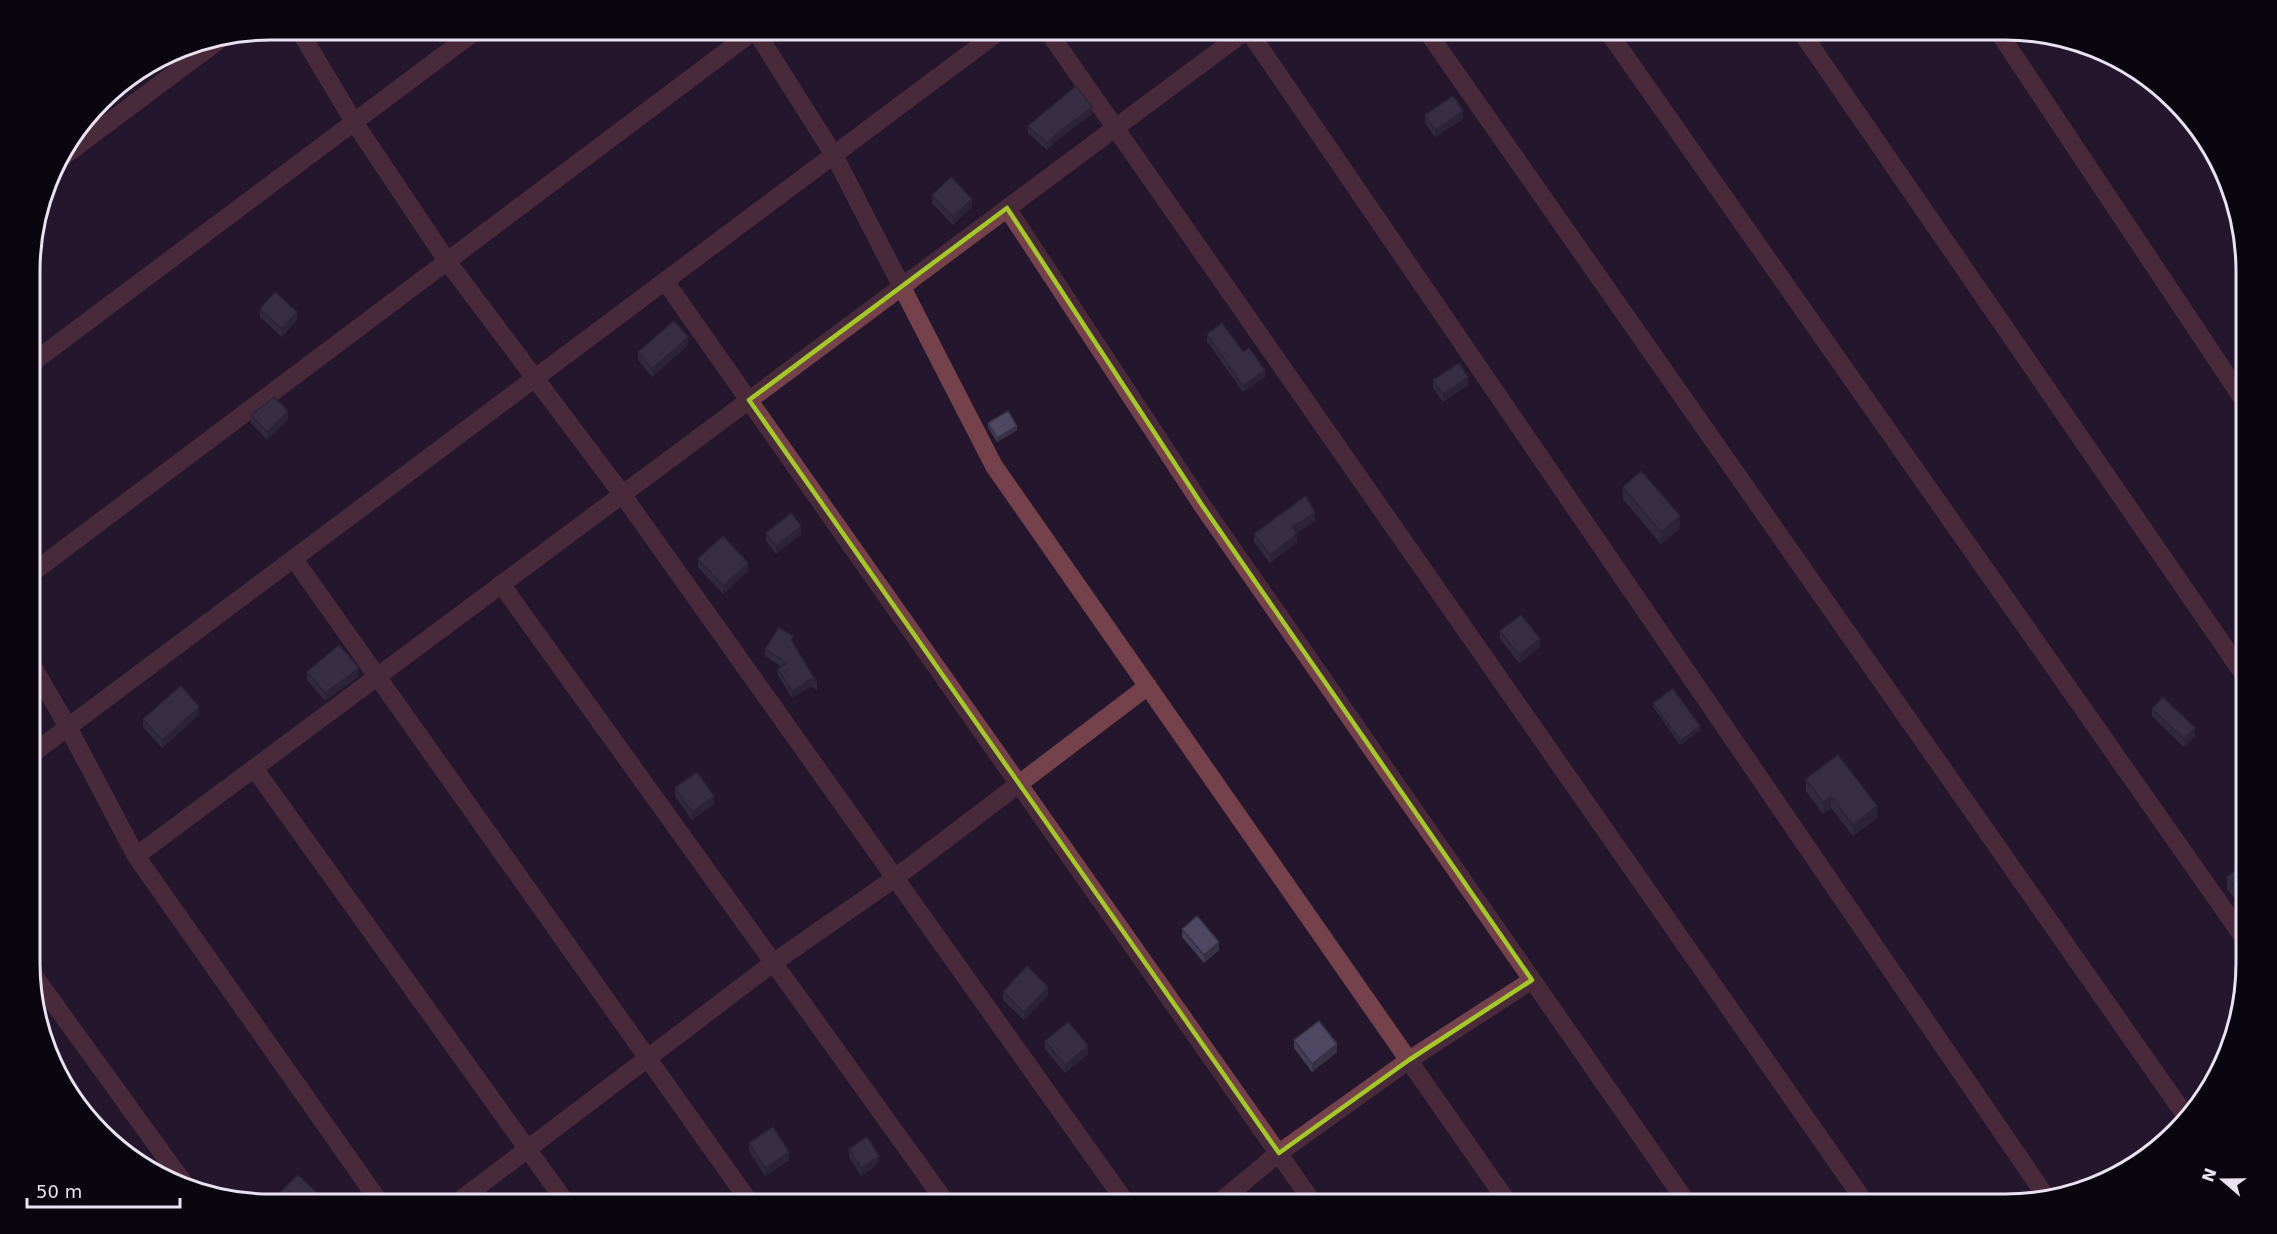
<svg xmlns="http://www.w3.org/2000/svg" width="2277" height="1234" viewBox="0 0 2277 1234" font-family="'DejaVu Sans',sans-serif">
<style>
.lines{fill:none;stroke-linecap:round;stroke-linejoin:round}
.street{stroke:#75424b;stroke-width:18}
.wall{fill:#433e55}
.shaded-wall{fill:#373245}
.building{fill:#4e4863;stroke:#373245;stroke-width:1.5}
.marked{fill:none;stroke:#a3c926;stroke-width:4.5;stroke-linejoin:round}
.rim{fill:none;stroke:#ebe2f1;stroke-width:3}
</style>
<rect width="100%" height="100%" fill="#24172d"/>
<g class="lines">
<path class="street" d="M299,30L354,122L447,261L622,494L1127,1204
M755,30L834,155L994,466L1509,1204
M1047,30L1866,1204
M1248,30L2047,1198
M1426,30L2185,1115
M1607,30L2246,941
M1800,30L2246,678
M1997,30L2246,404
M56,162L219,40
M1007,208L1202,505L1688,1204
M665,281L1314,1204
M32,363L477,30
M294,559L751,1204
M32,573L755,30
M501,584L947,1204
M32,665L68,727L136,856L381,1204
M32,754L1001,30
M254,768L567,1204
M136,856L1247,30
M32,973L186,1186
M455,1204L773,963L895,878L1148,686
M1217,1204L1279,1153L1409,1060L1532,980"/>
</g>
<path class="wall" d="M1092,114L1056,141L1047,150L1028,133V126Z
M1425,115L1463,119L1435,137L1425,123Z
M932,195L972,207L953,225L932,203Z
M260,309L297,320L282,337L260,317Z
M1207,334L1243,352L1265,377L1243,392L1207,341Z
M688,345L652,377L638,360V352Z
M1433,380L1468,385L1443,402L1433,388Z
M251,415L288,419L267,440L251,423Z
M988,423L1017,430L997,442L988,427Z
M1623,487L1680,528L1661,544L1623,499Z
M1315,521L1296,533L1297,542L1270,563L1254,542V534Z
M766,533L801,534L776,554L766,541Z
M698,559L748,571L723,594L698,567Z
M1500,631L1540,647L1519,663L1500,639Z
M793,643L817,683V690L811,686L792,698L778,675V669L782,667L765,656V649Z
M307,672L359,676L325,701L307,680Z
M1653,703L1700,730L1680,745L1653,707Z
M2152,709L2195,736L2184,747L2152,716Z
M199,715L162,748L143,727V719Z
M1806,779L1877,818L1853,836L1831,808L1823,814L1806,791Z
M675,788L714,804L692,820L675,796Z
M2246,863L2238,903L2227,889V877Z
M1182,929L1219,950L1204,963L1182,937Z
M1003,992L1048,995L1024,1020L1003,1000Z
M1294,1040L1337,1052L1312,1072L1294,1048Z
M1045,1041L1088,1054L1065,1073L1045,1049Z
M749,1143L789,1160L765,1176L749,1151Z
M849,1149L879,1163L861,1176L849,1157Z
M279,1194L317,1201L314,1204H281L279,1202Z"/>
<path class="shaded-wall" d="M1092,107V114L1056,141L1047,150V143L1056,134Z
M1463,111V119L1435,137V130Z
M972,199V207L953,225V217Z
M297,312V320L282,337V329Z
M688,337V345L652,377V369Z
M1265,370V377L1243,392V386Z
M1468,377V385L1443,402V394Z
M288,411V419L267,440V432Z
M1017,426V430L997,442V438Z
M1315,513V521L1292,535V527Z
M1680,516V528L1661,544V532Z
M801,526V534L776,554V546Z
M1297,534V542L1270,563V555Z
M748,563V571L723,594V586Z
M1540,639V647L1519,663V655Z
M359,668V676L325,701V693Z
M811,679V686L792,698V691Z
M199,707V715L162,748V740Z
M1700,726V730L1680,745V741Z
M2195,728V736L2184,747V739Z
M714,796V804L692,820V812Z
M1831,796V808L1823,814V802Z
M1877,806V818L1853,836V825Z
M2246,884V896L2238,903V891Z
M1219,942V950L1204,963V955Z
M1048,987V995L1024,1020V1012Z
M1337,1044V1052L1312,1072V1064Z
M1088,1046V1054L1065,1073V1065Z
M789,1152V1160L765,1176V1168Z
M879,1156V1163L861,1176V1168Z
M317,1193V1201L314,1204H306Z"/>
<path class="building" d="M1076,86L1092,107L1056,134L1047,143L1028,126Z
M1453,96L1463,111L1435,130L1425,115Z
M951,177L972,199L953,217L932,195Z
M275,292L297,312L282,329L260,309Z
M674,321L688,337L652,369L638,352Z
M1222,323L1243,352L1249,348L1265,370L1243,386L1207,334Z
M1459,363L1468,377L1443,394L1433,380Z
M274,397L288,411L267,432L251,415Z
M1008,411L1017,426L997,438L988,423Z
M1641,471L1680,516L1661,532L1623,487Z
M1306,496L1315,513L1292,527L1297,534L1270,555L1254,534Z
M791,513L801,526L776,546L766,533Z
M723,536L748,563L723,586L698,559Z
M1521,615L1540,639L1519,655L1500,631Z
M779,628L793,636L791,640L817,683L811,679L792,691L778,669L787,663L765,649Z
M339,645L359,668L325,693L307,672Z
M181,686L199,707L162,740L143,719Z
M1673,689L1700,726L1680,741L1653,703Z
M2163,697L2195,728L2184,739L2152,709Z
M1838,755L1877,806L1853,825L1831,796L1823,802L1806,779Z
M697,772L714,796L692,812L675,788Z
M2246,863V884L2238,891L2227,877Z
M1197,916L1219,942L1204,955L1182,929Z
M1027,966L1048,987L1024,1012L1003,992Z
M1319,1021L1337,1044L1312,1064L1294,1040Z
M1068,1022L1088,1046L1065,1065L1045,1041Z
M773,1127L789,1152L765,1168L749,1143Z
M867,1137L879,1156L861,1168L849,1149Z
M298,1175L317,1193L306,1204H289L279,1194Z"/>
<path d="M0 0H2277V1234H0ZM1007,208L1202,505L1532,980L1409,1060L1279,1153L749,400Z" fill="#24172d" fill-opacity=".55" fill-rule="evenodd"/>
<path class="marked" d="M1007,208L1202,505L1532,980L1409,1060L1279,1153L749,400Z"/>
<path d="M0 0H2277V1234H0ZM271 40H2005A231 231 0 0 1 2236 271V963A231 231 0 0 1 2005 1194H271A231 231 0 0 1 40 963V271A231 231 0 0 1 271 40Z" fill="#0a050e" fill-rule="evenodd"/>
<path class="rim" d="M271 40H2005A231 231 0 0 1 2236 271V963A231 231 0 0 1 2005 1194H271A231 231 0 0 1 40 963V271A231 231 0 0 1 271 40Z"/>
<g transform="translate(2223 1180) rotate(290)" stroke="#0a050e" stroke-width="4.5" paint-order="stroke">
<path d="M0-4.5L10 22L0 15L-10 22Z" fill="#ebe2f1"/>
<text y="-9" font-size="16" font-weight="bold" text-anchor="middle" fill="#ebe2f1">N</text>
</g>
<path d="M27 1198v9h153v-9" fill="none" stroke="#ebe2f1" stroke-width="3"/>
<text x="36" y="1198" font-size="18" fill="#ebe2f1" stroke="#0a050e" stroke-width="4.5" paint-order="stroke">50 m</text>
</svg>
